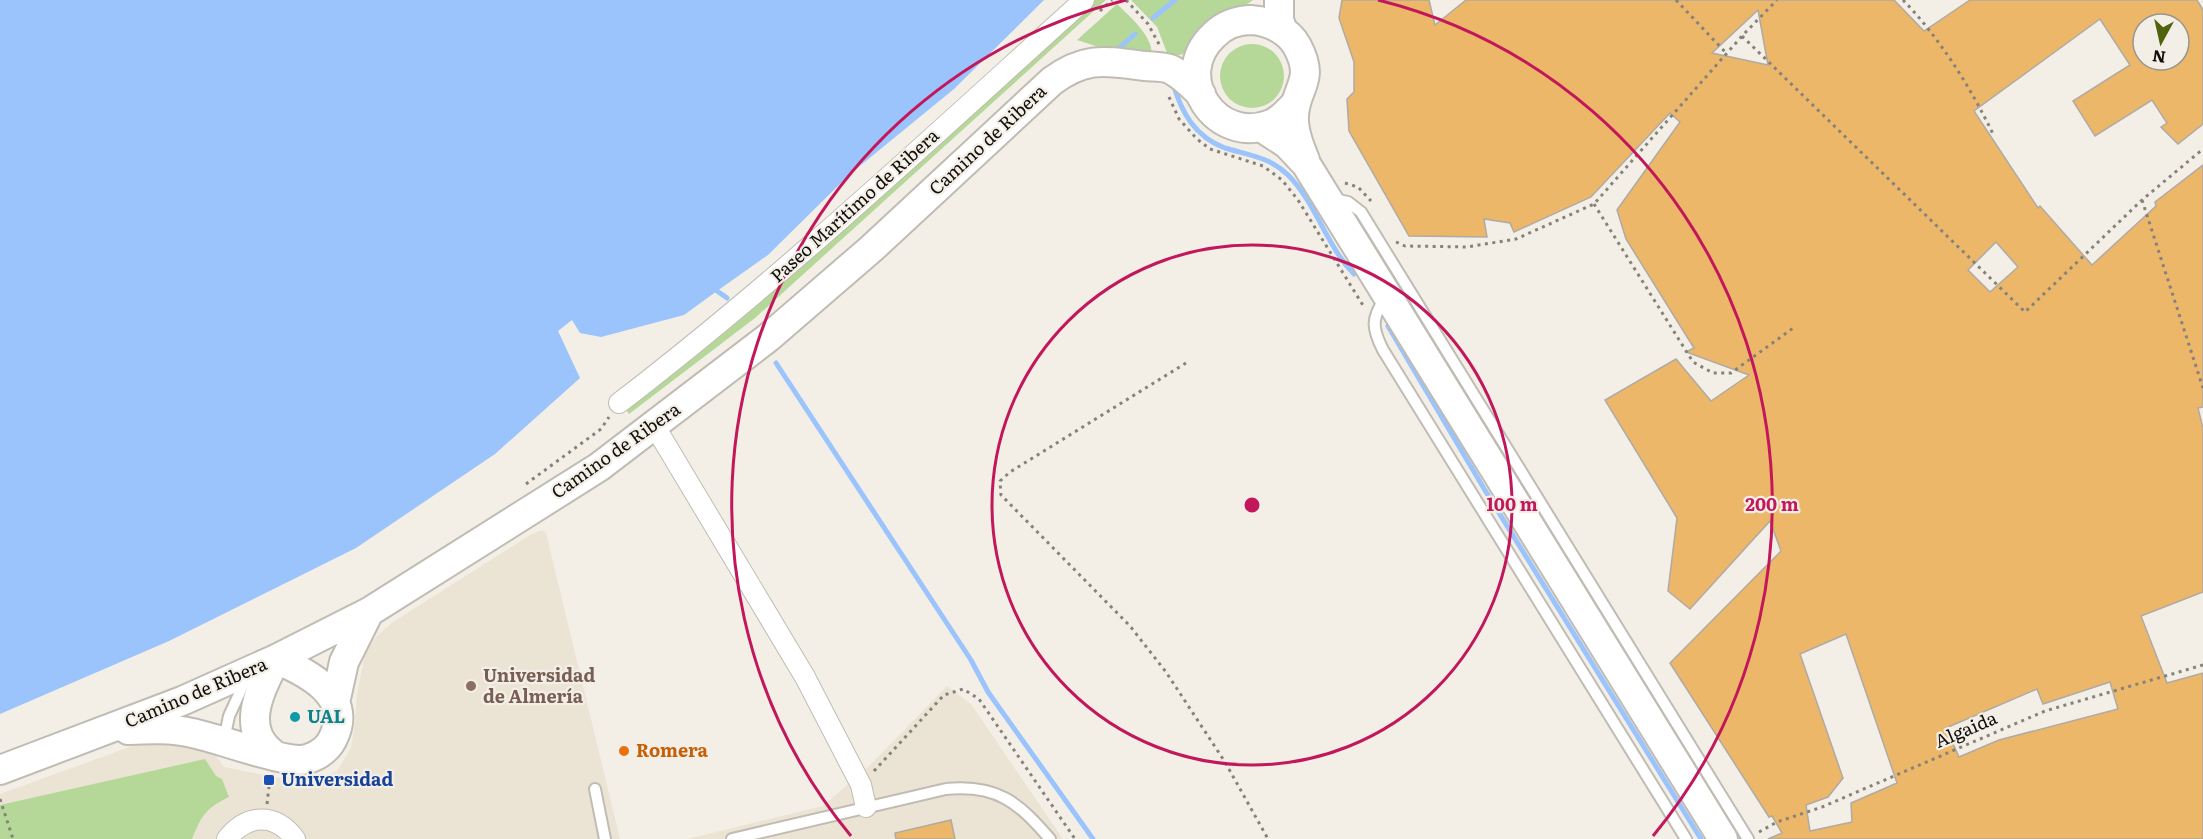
<svg xmlns="http://www.w3.org/2000/svg" width="2203" height="839" viewBox="0 0 2203 839" font-family="Literata,serif">
<style>
.built{fill:#ebe4d4}
.green{fill:#b5d899}
.water{fill:#9bc3fc}
.lines{fill:none;stroke-linecap:round;stroke-linejoin:round}
.stream{stroke:#9bc3fc;stroke-width:5}
.building{fill:#edb769;stroke:#afaaa3;stroke-width:1.5;fill-rule:evenodd}
.lane-casing{stroke:#c0bcb4;stroke-width:14}
.street-casing{stroke:#c0bcb4;stroke-width:22}
.secondary-casing{stroke:#c0bcb4;stroke-width:32}
.path{stroke:#85827c;stroke-width:3;stroke-dasharray:3 4.5;stroke-linecap:butt}
.lane{stroke:#fff;stroke-width:10}
.street{stroke:#fff;stroke-width:20}
.secondary{stroke:#fff;stroke-width:28}
.ring{fill:none;stroke:#c2185b;stroke-width:3}
.education-dot{fill:#8d6e63;stroke:#f3efe6;stroke-width:2}
.culture-dot{fill:#0f9aa8;stroke:#f3efe6;stroke-width:2}
.food-dot{fill:#e8710a;stroke:#f3efe6;stroke-width:2}
.transit-dot{fill:#1a4fb4;stroke:#f3efe6;stroke-width:2}
.labels{text-anchor:middle;stroke-width:4.5;stroke-linejoin:round;paint-order:stroke}
.street-label{font-size:18px;fill:#100f0c;stroke:#f3efe6}
.education-label{font-size:18px;font-weight:bold;fill:#785e54;stroke:#f3efe6;text-anchor:start}
.culture-label{font-size:18px;font-weight:bold;fill:#0d838f;stroke:#f3efe6;text-anchor:start}
.food-label{font-size:18px;font-weight:bold;fill:#c56008;stroke:#f3efe6;text-anchor:start}
.transit-label{font-size:18px;font-weight:bold;fill:#164399;stroke:#f3efe6;text-anchor:start}
.centre{fill:#c2185b;stroke:#f3efe6;stroke-width:3}
.ring-label{font-size:18px;text-anchor:middle;font-weight:bold;fill:#c2185b;stroke:#f3efe6;stroke-width:4.5;stroke-linejoin:round;paint-order:stroke}
</style>
<rect width="100%" height="100%" fill="#f3efe6"/>
<path class="built" d="M542,530L546,533L620,839H0V794L135,745L159,740L212,750L224,767L290,780H315L337,771L351,748L355,723L357,694L365,654L376,637L393,622L530,535Z
M947,686L971,704L1063,839H687L823,806L871,764Z"/>
<path class="green" d="M1095,0H1106L755,318L629,414L625,408L997,89Z
M1131,0H1253C1243,9 1226,10 1214,17C1199,26 1193,41 1183,54L1169,58L1157,27Z
M1117,4C1131,18 1153,35 1152,57L1108,50L1077,40Z
M1220 76a32 32 0 1 1 64 0a32 32 0 1 1-64 0Z
M205,759L216,776L222,779L229,797C206,808 202,815 192,839H0V805Z"/>
<path class="water" d="M0,0H1044L954,89L850,174L768,255L717,291L684,315L601,337L580,333L572,320L558,331L580,378L495,454L356,548L169,641L0,714Z"/>
<g class="lines">
<path class="stream" d="M1153,18L1175,0
M1118,49L1135,34
M1173,83C1181,112 1195,137 1225,148C1248,155 1270,157 1288,175C1316,203 1327,247 1354,274
M1357,219L1741,839
M717,291L727,298
M1388,326L1483,487L1701,839
M776,363L971,660L988,692L1093,839"/>
</g>
<path class="building" d="M1342,0H1429L1435,25L1466,0H1894L1924,31L1970,0H2197L2203,10V124L2178,144L2161,127L2167,123L2152,100L2095,136L2073,101L2130,65L2100,19L1974,111L2038,208L2040,206L2092,265L2156,206L2155,202L2203,165V407L2198,408L2203,428V592L2141,616L2167,683L2203,673V839H1768L1782,833L1772,816L1769,817L1670,663L1781,551L1770,521L1690,609L1668,591L1677,518L1605,400L1676,359L1711,401L1749,375L1686,352L1694,348L1626,239L1617,210L1680,122L1670,113L1591,197L1514,232L1510,223L1484,219L1487,237L1409,236L1349,131L1347,99L1354,92V62L1339,18ZM1758,10L1768,65L1712,53ZM2143,24H2179V60H2143ZM1996,242L2018,267L1990,292L1968,270ZM1846,634L1897,783L1851,803L1852,822L1810,831L1806,805L1828,797L1843,778L1800,654ZM2110,682L2118,709L1999,740L1959,757L1946,728L2037,689L2043,704Z
M951,820L955,839H896L895,833Z"/>
<g class="lines">
<defs>
<path id="lane" d="M1334,199L1348,202L1361,212L1748,839
M1385,298C1371,319 1372,328 1383,350L1686,839
M224,740L229,716L246,679
M595,789L605,839
M732,839L946,789C997,784 1018,802 1050,839"/>
<path id="street" d="M619,403C782,278 931,138 1084,0
M654,425L805,677L861,785L866,807
M227,839C247,814 275,812 295,839"/>
<path id="secondary" d="M1279,0V20L1283,31
M1295,104C1288,112 1281,120 1271,124C1217,146 1169,77 1214,35C1224,25 1238,20 1251,20C1269,21 1288,30 1297,46C1316,81 1295,87 1294,116C1293,131 1299,146 1305,160
M1261,127L1287,144L1306,164L1723,839
M335,703L344,662L369,612
M128,730C150,729 171,728 192,733C219,738 286,765 307,759C319,756 330,747 334,736C353,695 306,672 276,659
M276,756C238,730 260,691 276,659
M0,770L182,701L276,659L369,612L599,467L769,337L871,249L1052,81C1086,56 1105,61 1145,66C1153,67 1165,66 1172,70C1183,76 1192,85 1201,94"/>
</defs>
<use href="#lane" class="lane-casing"/>
<use href="#street" class="street-casing"/>
<use href="#secondary" class="secondary-casing"/>
<path class="path" d="M1126,0L1148,24L1160,46
M1676,0L1727,54
M1903,0C1939,37 1971,88 1993,134
M1100,11L1112,0
M1742,36L2025,312L2142,200L2203,149
M1169,97L1179,119L1197,139L1210,149L1263,166L1282,180L1298,200L1364,307
M1345,183L1358,187L1371,201
M2142,200L2203,388
M1594,204L1693,362L1713,373H1731L1796,326
M1396,242L1405,246L1467,247L1516,239L1594,204L1742,36L1777,0
M1186,363L1010,472L1000,481L1001,495L1130,626L1166,672L1225,762L1268,839
M526,484L601,429L609,417
M874,771L944,695L963,689L979,699L1075,839
M0,799L13,839
M267,804L270,778
M1759,832L1777,822L1822,807L2045,711L2203,665"/>
<use href="#lane" class="lane"/>
<use href="#street" class="street"/>
<use href="#secondary" class="secondary"/>
</g>
<g class="ring">
<circle cx="1252" cy="505" r="260"/>
<path d="M851 836A520 520 0 0 1 1126 0M1378 0A520 520 0 0 1 1653 836"/>
</g>
<circle class="education-dot" cx="471" cy="686" r="6"/>
<circle class="culture-dot" cx="295" cy="717" r="6"/>
<circle class="food-dot" cx="624" cy="751" r="6"/>
<rect class="transit-dot" x="263" y="774" width="12" height="12" rx="3"/>
<g class="labels">
<g class="street-label">
<text transform="translate(988 140) rotate(-43)" y="6">Camino de Ribera</text>
<text transform="translate(855 206) rotate(-42)" y="6">Paseo Marítimo de Ribera</text>
<text transform="translate(616 451) rotate(-35)" y="6">Camino de Ribera</text>
<text transform="translate(196 693) rotate(-23)" y="6">Camino de Ribera</text>
<text transform="translate(1966 730) rotate(-23)" y="6">Algaida</text>
</g>
<g class="education-label">
<text x="483" y="682">Universidad<tspan x="483" dy="21">de Almería</tspan></text>
</g>
<g class="culture-label">
<text x="307" y="723">UAL</text>
</g>
<g class="food-label">
<text x="636" y="757">Romera</text>
</g>
<g class="transit-label">
<text x="281" y="786">Universidad</text>
</g>
</g>
<circle cx="1252" cy="505" r="9" class="centre"/>
<g class="ring-label">
<text x="1512" y="511">100 m</text>
<text x="1772" y="511">200 m</text>
</g>
<g transform="translate(2161 42) rotate(188)"><circle r="28" fill="#f3efe6" stroke="#98958f" stroke-width="1.5"/>
<path d="M0-4.5L10 22L0 15L-10 22Z" fill="#50630c"/>
<text y="-9" font-size="16" font-weight="bold" text-anchor="middle" fill="#100f0c">N</text>
</g>
</svg>
